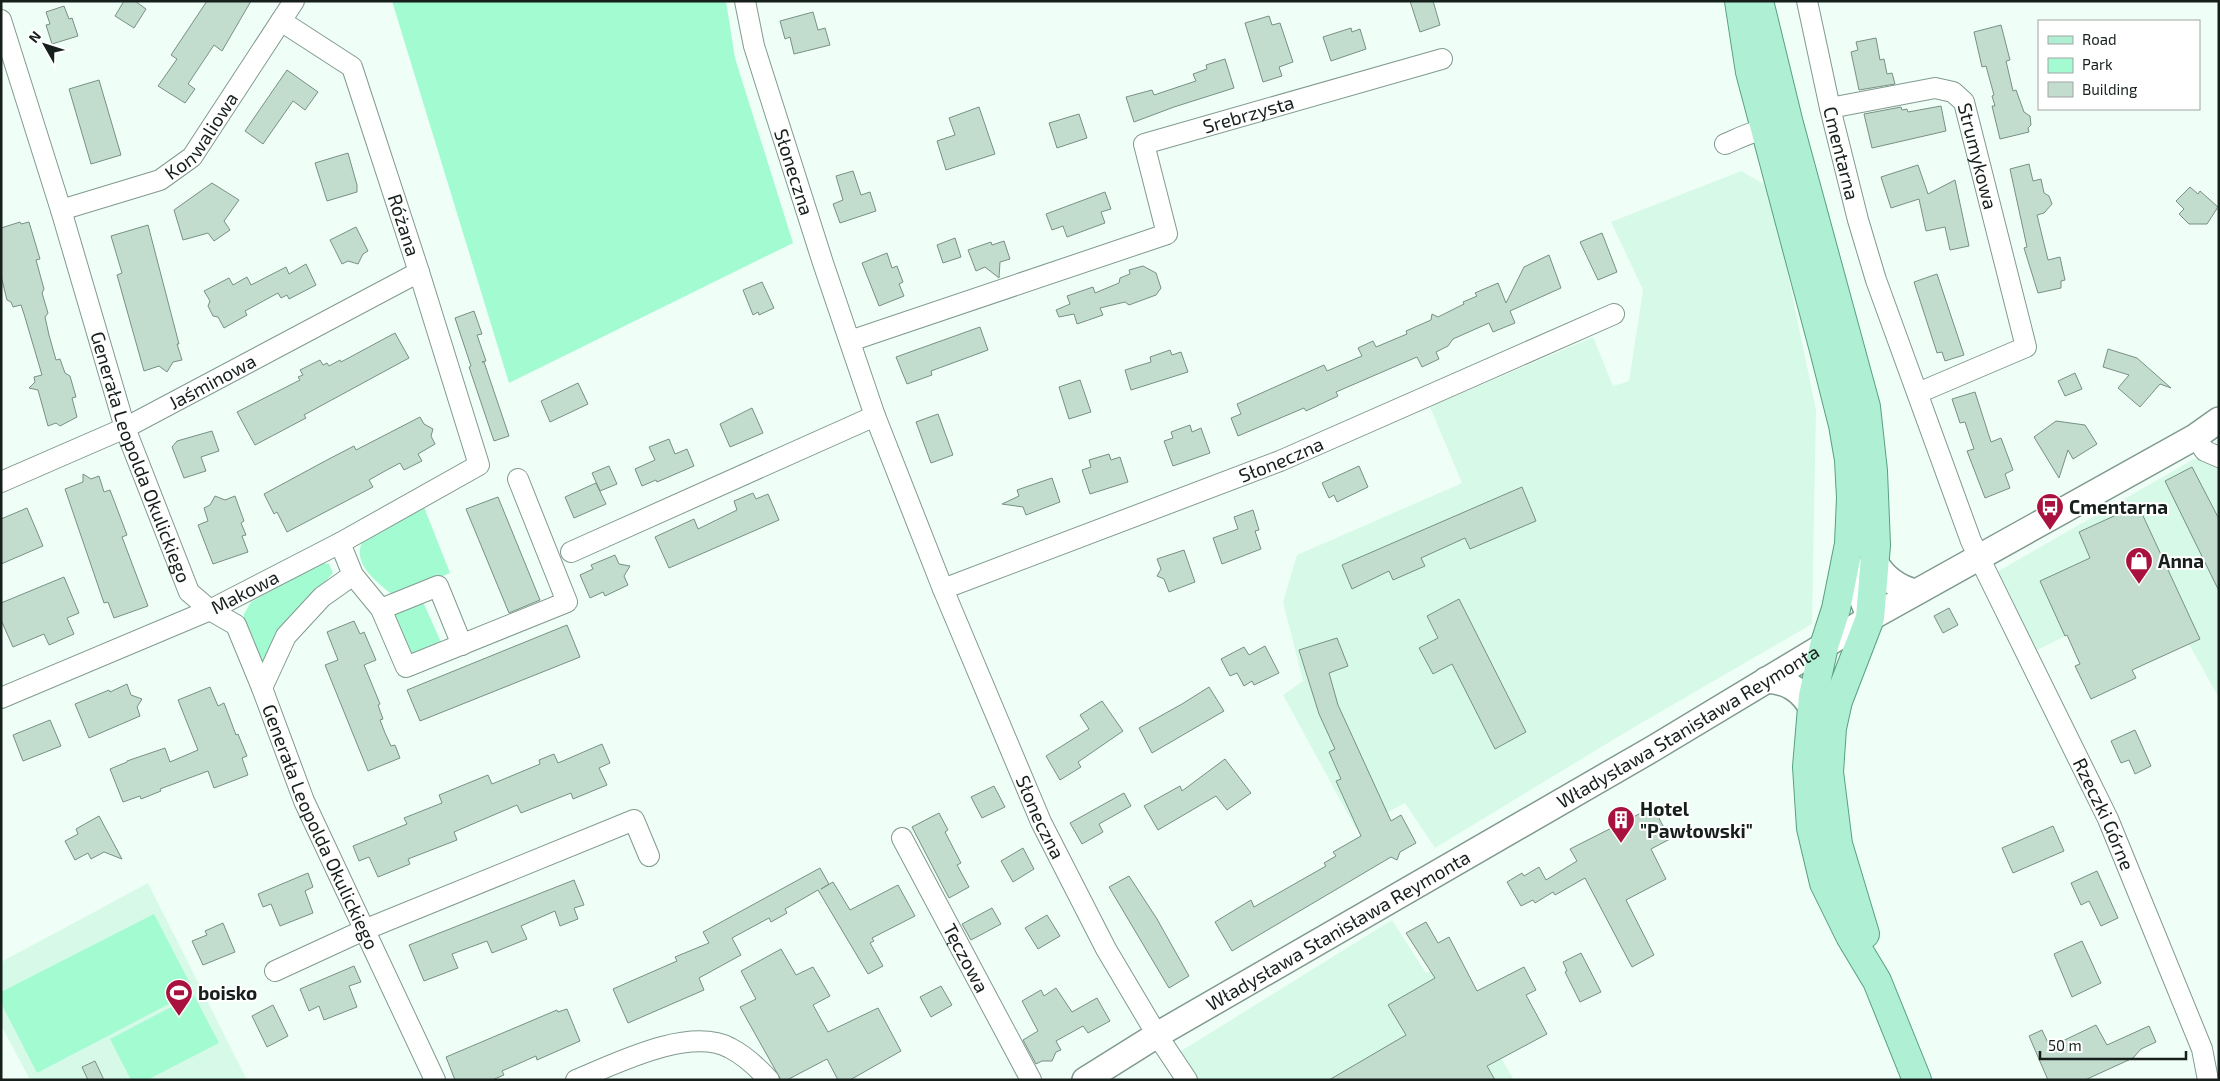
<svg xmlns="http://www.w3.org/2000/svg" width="2220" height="1081" viewBox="0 0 2220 1081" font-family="'Exo 2',sans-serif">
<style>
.built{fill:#d7fae8}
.green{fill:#a3fbd2}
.building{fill:#c2dcce;stroke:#789184}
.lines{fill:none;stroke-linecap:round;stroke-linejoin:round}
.minor-casing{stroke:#819a8e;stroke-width:22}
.tertiary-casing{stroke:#819a8e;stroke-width:28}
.primary-casing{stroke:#57a080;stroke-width:30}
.minor{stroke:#fff;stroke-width:20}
.tertiary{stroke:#fff;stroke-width:25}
.primary{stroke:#aff0d4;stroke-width:28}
.labels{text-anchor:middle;stroke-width:4;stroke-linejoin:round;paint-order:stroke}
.street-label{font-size:19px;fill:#161f1b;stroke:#fff}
.poi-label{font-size:19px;font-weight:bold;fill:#161f1b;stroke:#fff;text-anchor:start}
</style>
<rect width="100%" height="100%" fill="#effff7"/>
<path class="built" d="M1741,171L1764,184L1778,226L1816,410L1812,624L1626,732L1435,848L1405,803L1356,829L1283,695L1303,681L1283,602L1297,555L1462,483L1430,407L1593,337L1613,386L1629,381L1643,290L1611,222Z
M2194,459L2219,462V698L2189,644L2141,666L2116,612L2026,655L1988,577Z
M148,883L247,1080H30L1,1025V962Z
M1392,920L1426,973L1445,964L1514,1080H1199L1181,1051Z"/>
<path class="green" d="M392,1H726L735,58L793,243L509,383Z
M424,507L450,573L394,596C378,583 352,565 362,542Z
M321,563L329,564L333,573L283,627L261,665L244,625V614L251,602Z
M416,603L424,604L441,642L410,657L391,616Z
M154,914L194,991L37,1073L1,1003V992Z
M194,995L219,1043L147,1080H131L110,1039Z"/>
<path class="building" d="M124,1H135L146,9L134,28L115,16Z
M207,1H251L222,51L214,45L188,84L195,89L185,103L158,86L177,59L171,55Z
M1410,1H1433L1440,25L1420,32Z
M64,6L69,19L72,18L78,36L52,44L46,25L50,24L46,12Z
M813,12L818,30L825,28L830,45L794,54L790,37L785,39L780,21Z
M1269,16L1272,25L1280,23L1293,62L1279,67L1282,76L1263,82L1245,23Z
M2001,25L2010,60L2006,61L2013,91L2016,90L2024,112L2030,116L2031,125L2028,128L2029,132L2000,139L1992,106H1995L1992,96L1994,95L1986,66L1982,67L1974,32Z
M1351,28L1352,32L1360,29L1366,49L1331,61L1323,37Z
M1876,38L1880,60L1884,59L1887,74L1892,73L1895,84L1859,90L1851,52L1858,50L1856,42Z
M1225,59L1234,88L1174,107L1134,122L1126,97L1152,90L1154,95L1196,81L1193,74L1207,69L1206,65Z
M287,70L318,92L305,110L293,101L263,144L245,131Z
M99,80L121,155L91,164L69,89Z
M1941,106L1946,131L1872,148L1864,114L1901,107L1902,110L1907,109L1908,112Z
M979,107L995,154L946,170L937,141L955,135L949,118Z
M1079,114L1087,138L1057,148L1049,123Z
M348,153L357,185V192L327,201L315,163Z
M2029,164L2033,181L2041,179L2044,193L2049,196L2052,204L2044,213L2037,215L2048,260L2060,257L2065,280L2061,281V288L2038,293L2024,248L2027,247L2010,169Z
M1918,165L1928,194L1955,180L1969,246L1950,250L1945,227L1926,231L1919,199L1891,208L1881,177Z
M853,171L861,195L870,192L876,211L840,223L833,204L843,200L836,176Z
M212,183L239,200L224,221L230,230L214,241L208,233L183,240L174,210Z
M2190,187L2198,194L2200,191L2218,207L2207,224H2189L2179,214L2184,209L2176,201Z
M1105,192L1111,209L1101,212L1105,223L1067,237L1063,226L1052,230L1046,214Z
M20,222L21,224L29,222L40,259L36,260L44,289L42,293L48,313L45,317L49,335L56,360L60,359L65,373L70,376L76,397L72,398L77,417L60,426L56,423L48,426L38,390L29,388L35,382L34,377L42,375L24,314L21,305L13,307L11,302L7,300L1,276V228Z
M148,225L179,344H177L182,360L173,362L167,372L159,366L144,371L117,275L122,273L111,236Z
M356,227L368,251L363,254L358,264L348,261L342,264L330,240Z
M1602,233L1617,272L1598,280L1580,242Z
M955,238L961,257L943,263L937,245Z
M1004,241L1010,259L1000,262L999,278L985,267L976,271L968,250L991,242L992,245Z
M887,253L892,268L897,266L903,282L899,284L904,296L879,306L862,263Z
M1549,255L1561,288L1510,311L1515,323L1493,332L1489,323L1453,339L1448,346L1436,352L1439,359L1422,367L1417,357L1336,392L1338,396L1306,411L1304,408L1238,436L1231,418L1241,414L1237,404L1324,365L1327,371L1362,356L1358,348L1373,341L1376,347L1407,334L1406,331L1431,320L1432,314L1438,317L1464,304L1463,302L1477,296L1475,293L1498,283L1506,303L1524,267Z
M306,264L316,285L289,299L287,295L281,298L278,293L245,311L247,315L224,328L218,317L213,316L208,306L210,301L204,291L229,278L233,285L247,277L251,285L286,267L289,274Z
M1143,266L1156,273L1161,288L1156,295L1129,305L1125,302L1100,308L1103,315L1077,324L1074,314L1059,317L1056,310L1070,304L1067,296L1093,287L1095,293L1119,283L1120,278L1130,274L1129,270Z
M1937,274L1964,355L1945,361L1942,352L1937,353L1914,282Z
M762,282L774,308L759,315L758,312L753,315L743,290Z
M474,311L482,334L477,335L486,361L482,362H484L509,436L494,441L469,367L471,366L455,318Z
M980,327L988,350L931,371L932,375L907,384L896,357Z
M395,333L409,358L304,415L306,418L255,445L237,412L300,380L298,377L303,375L300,370L320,360L323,365L327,363L329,366L340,360L341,362Z
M2108,349L2137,358L2171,388L2160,384L2140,407L2118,388L2129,375L2103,367Z
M1170,350L1172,355L1181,352L1188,372L1131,390L1125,370L1151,362L1150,357Z
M2075,373L2082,389L2065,396L2058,381Z
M1080,380L1091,412L1069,419L1059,387Z
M578,383L588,404L550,422L541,401Z
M1975,392L1991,442L2001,438L2013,470L2005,474L2010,488L1985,498L1967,451L1974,449L1965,422L1960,423L1952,399Z
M752,408L763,433L730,447L720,424Z
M938,414L953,455L931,463L916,422Z
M420,417L424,424L433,429L431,436L435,444L418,454L422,461L404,470L400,463L385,471L369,480L373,487L287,532L277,512L274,514L264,494L327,460L354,446L356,450Z
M2056,421L2085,425L2097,444L2073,459L2068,450L2059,478L2034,437Z
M1190,425L1192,432L1201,428L1210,453L1173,466L1164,441L1173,438L1171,432Z
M212,431L219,451L201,457L206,471L184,478L172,447L177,441Z
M669,439L675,454L687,449L694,466L657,482L656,480L642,486L635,469L655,460L649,447Z
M1109,454L1111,460L1120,457L1128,482L1090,494L1082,470L1091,467L1089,460Z
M609,466L617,484L600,491L592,473Z
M1359,466L1368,487L1337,502L1334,495L1329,498L1322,483Z
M2192,467L2219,519V591L2165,481Z
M83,474L91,479L99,476L104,492L110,490L127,535L122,537L148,606L114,618L108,602L104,603L65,489L83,482Z
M1052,478L1060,502L1026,515L1023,507L1002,504L1019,496L1017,490Z
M596,483L606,504L574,518L565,497Z
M1522,487L1536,521L1470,549L1465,538L1421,558L1425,566L1393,580L1389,571L1352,589L1342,565Z
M753,493L756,499L768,494L779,520L669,568L655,537L694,519L698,529L737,510L734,501Z
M215,496L225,500L235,496L244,521L241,523L246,535L242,536L248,552L213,564L198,525L208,521L204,508L210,505Z
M498,497L540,600L509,613L466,509Z
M2138,505L2200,639L2132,670L2136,678L2091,699L2075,666L2080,664L2067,635L2065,636L2040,581L2090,558L2079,532Z
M27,508L43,546L1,564V519Z
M1253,510L1259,530L1255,531L1261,549L1222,564L1213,538L1238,529L1234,517Z
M1184,550L1195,582L1169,592L1164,579L1157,576L1161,569L1157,559Z
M615,555L619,564L630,566L624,576L628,585L605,596L603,592L590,598L580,575L593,569L591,565Z
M64,577L79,613L67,618L74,634L49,645L44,634L13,647L1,620V603Z
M1459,599L1526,732L1495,749L1452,664L1433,674L1419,648L1438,638L1427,616Z
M1949,608L1958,625L1943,633L1934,616Z
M354,621L360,634L364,632L376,660L364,665L380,704L378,705L383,719L380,720L385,733L391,746L395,745L400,758L368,771L325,665L338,660L327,632Z
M567,625L580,657L420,721L407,690Z
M1337,638L1348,666L1329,673L1338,705L1391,821L1401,815L1416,843L1400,852L1397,860L1391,857L1232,951L1215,922L1251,900L1254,907L1326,866L1324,863L1336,856L1333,852L1361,836L1336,781L1341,779L1329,752L1335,749L1319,714L1299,650Z
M1265,646L1279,673L1254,685L1252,681L1244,686L1237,673L1230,676L1221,659L1244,647L1249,655Z
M127,684L131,695L142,699L137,707L140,716L89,738L75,704L109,690L110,692Z
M210,687L218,706L224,703L236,735L238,734L247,756L242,758L248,775L214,788L208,771L160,789L161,791L141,799L140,796L123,802L110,769L127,762V761L165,748L170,762L198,750L178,700Z
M1209,687L1224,711L1152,753L1139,728L1182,704Z
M1102,701L1123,731L1078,762L1081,767L1060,780L1046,756L1089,729L1080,715Z
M50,720L61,746L23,761L13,735Z
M2135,730L2151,766L2135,774L2129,760L2121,763L2111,741Z
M602,744L610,763L599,768L607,785L573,799L571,793L521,813L517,805L454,832L457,840L408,859L410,864L378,877L369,857L359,861L353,846L407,824L404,818L442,803L439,795L488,775L492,784L540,764L539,760L554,754L558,763Z
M1225,759L1251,793L1227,810L1216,796L1158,830L1144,806L1180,786L1182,791Z
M994,786L1005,807L982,818L971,797Z
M1124,793L1131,806L1099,824L1103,832L1082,844L1070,823Z
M1653,807L1670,839L1651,849L1666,879L1626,900L1654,955L1632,967L1585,878L1555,895L1553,892L1535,903L1533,900L1521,906L1507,882L1522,873L1524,876L1539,867L1546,880L1577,861L1570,849Z
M939,813L948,830L945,832L961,863L957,865L969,887L949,898L912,827Z
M99,816L122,859L104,852L91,859L88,853L75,860L65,841L78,834L76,829Z
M2053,826L2064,851L2013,873L2002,848Z
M1023,848L1034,869L1013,882L1001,861Z
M820,868L829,884L821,889L833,882L850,910L898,885L915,916L872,938L874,941L870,943L883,966L868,974L818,890L785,909L787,913L771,922L769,918L732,938L741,955L699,978L704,990L628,1023L613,989L677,961L675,957L709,943L703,932Z
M2097,871L2118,918L2101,926L2089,901L2081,905L2071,883Z
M308,873L313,887L305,891L313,913L280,926L271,904L263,907L258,894Z
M1129,876L1157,919L1189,976L1169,988L1109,887Z
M574,880L584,905L574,908L578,919L560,926L555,911L521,926L527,939L492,953L487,941L452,954L458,968L424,981L409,945Z
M992,908L1001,924L971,940L962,924Z
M1047,915L1060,936L1038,949L1025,928Z
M1426,922L1438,943L1449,937L1477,991L1524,967L1536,990L1526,995L1547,1034L1487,1066L1495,1080H1329L1406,1035L1388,1005L1435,978L1406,933Z
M223,923L235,952L203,965L192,941L207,935L205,931Z
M2082,941L2101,983L2072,997L2054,954Z
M781,949L796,975L813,967L830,996L813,1005L828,1032L878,1008L901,1051L850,1080H838L827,1059L787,1080H781L740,1007L756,999L741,971Z
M1581,953L1601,992L1580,1002L1565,972L1567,971L1563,962Z
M354,966L361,982L349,986L357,1007L324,1020L319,1006L309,1011L300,989Z
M941,986L952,1005L931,1017L920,997Z
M1056,988L1072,1012L1097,998L1110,1021L1088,1033L1083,1026L1056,1041L1061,1050L1056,1052L1052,1061H1042L1036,1064L1023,1040L1038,1031L1022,1001L1041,990L1044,996Z
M273,1005L288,1036L267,1047L252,1016Z
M567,1009L580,1041L537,1060L536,1056L502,1071L504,1075L492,1080H455L446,1057L557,1010L558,1012Z
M2096,1025L2107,1045L2149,1026L2156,1042L2141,1049L2133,1058L2085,1080H2048L2029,1036L2042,1030L2050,1047Z
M95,1061L104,1080H88L82,1067Z"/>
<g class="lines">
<defs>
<g id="minor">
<path id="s1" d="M745,1L754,46L823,263L875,416L943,589L1041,822L1106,949L1157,1035L1187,1080"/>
<path id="s2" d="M1807,1L1830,108L1858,220L1876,280L1971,541L2108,819L2202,1049L2208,1080"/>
<path id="s3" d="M1,20L61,210L125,428L189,592L210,610L236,625L262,688L304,801L435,1080"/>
<path id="s4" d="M1830,108L1935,88L1953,92L1964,102L2026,347L1918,393"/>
<path d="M1725,144C1740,138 1762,125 1777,133"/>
<path id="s5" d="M61,210L160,180L192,157L294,1"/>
<path id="s6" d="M850,341L1167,234L1144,144L1442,59"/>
<path d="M2195,437L2205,451L2219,457"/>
<path id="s7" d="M1,482L125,428L419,272"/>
<path d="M340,543L353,575L381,609L406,667L567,602L518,479"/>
<path d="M571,552L875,416"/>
<path id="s8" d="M943,589L1280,461L1614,314"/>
<path d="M381,609L438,586L462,645"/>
<path d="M262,688L286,636L322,597L353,575"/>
<path id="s9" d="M1,698L210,610L340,543L479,465L419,272L352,67L281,21"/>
<path id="s10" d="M902,838L1031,1080"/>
<path d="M275,971L364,930L634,820L649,856"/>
<path d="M576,1080C615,1064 689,1026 730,1048C744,1055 758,1068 769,1080"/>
</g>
<g id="tertiary">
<path d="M1847,555L1851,572L1870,618"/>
<path d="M1875,562C1885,579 1898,588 1916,592"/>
<path d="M1766,680C1787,681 1802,690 1812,709"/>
<path id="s11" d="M1085,1080L1157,1035L1654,748L1870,618L2195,437L2219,420"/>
</g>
<path id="primary" d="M1739,1L1750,72L1824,350L1843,425L1849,460L1851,498L1849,544L1836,609L1824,646L1813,696L1807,767L1811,828L1824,883L1850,936L1877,981L1917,1080
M1759,1L1789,124L1866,407L1873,471L1876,545L1870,618L1838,701L1832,728L1829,772L1838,844L1865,934"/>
</defs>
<use href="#minor" class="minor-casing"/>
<use href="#tertiary" class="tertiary-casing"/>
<use href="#primary" class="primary-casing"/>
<use href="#minor" class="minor"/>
<use href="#tertiary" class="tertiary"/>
<use href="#primary" class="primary"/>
</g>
<defs>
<symbol id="bus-pin" viewBox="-11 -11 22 30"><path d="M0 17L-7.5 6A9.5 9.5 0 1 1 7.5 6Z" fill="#a9123e" stroke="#fff"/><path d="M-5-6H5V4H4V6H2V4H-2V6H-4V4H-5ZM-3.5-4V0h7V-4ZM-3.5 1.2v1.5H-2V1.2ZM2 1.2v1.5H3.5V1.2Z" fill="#fff"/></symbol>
<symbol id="shop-pin" viewBox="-11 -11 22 30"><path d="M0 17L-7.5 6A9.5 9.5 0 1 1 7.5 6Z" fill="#a9123e" stroke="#fff"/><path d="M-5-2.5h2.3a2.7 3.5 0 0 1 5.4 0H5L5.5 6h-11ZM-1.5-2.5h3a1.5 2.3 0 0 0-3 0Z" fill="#fff"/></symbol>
<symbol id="building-pin" viewBox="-11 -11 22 30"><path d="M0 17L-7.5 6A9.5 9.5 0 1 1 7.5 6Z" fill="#a9123e" stroke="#fff"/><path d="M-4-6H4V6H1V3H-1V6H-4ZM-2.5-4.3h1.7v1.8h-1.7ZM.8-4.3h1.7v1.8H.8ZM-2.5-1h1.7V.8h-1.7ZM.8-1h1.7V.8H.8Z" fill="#fff"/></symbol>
<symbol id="stadium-pin" viewBox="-11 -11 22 30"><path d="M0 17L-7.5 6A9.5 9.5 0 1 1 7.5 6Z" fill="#a9123e" stroke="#fff"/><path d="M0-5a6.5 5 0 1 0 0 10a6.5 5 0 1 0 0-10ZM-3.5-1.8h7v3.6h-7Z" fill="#fff"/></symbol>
</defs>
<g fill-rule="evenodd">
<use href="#bus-pin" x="2034" y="491" width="32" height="43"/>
<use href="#shop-pin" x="2123" y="545" width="32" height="43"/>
<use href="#building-pin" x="1605" y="804" width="32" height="43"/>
<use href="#stadium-pin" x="163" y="977" width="32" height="43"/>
</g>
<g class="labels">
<g class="street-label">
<text dy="7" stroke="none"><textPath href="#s6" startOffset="536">Srebrzysta</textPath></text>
<text dy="7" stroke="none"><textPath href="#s5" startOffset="165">Konwaliowa</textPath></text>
<text dy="7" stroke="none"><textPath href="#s2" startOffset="156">Cmentarna</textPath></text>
<text dy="7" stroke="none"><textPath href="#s4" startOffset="196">Strumykowa</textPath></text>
<text dy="7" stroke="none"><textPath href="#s1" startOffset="178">Słoneczna</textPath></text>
<text transform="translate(404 225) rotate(72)" y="7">Różana</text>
<text dy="7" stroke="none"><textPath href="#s7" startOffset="234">Jaśminowa</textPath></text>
<text dy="7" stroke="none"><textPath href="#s3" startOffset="459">Generała Leopolda Okulickiego</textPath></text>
<text dy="7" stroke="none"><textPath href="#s8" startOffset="362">Słoneczna</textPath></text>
<text dy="7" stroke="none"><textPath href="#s9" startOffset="266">Makowa</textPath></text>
<text dy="7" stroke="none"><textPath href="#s11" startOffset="699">Władysława Stanisława Reymonta</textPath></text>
<text dy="7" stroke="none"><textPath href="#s2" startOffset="869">Rzeczki Górne</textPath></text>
<text dy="7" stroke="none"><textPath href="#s1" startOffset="869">Słoneczna</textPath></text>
<text dy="7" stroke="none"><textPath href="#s3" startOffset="879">Generała Leopolda Okulickiego</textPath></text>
<text dy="7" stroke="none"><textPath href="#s11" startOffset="294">Władysława Stanisława Reymonta</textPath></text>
<text dy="7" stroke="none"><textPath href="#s10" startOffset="136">Tęczowa</textPath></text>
</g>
<g class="poi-label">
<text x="2069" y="514">Cmentarna</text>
<text x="2158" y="568">Anna</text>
<text x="1640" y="816">Hotel<tspan x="1640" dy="22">"Pawłowski"</tspan></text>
<text x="198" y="1000">boisko</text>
</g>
</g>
<rect width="2220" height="1081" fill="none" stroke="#161f1b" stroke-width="5"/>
<rect x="2038" y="20" width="162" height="90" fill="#ffffff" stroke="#a2a5a4"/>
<rect x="2048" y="36" width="25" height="8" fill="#aff0d4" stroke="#a2a5a4"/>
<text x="2082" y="45" font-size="15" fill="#161f1b">Road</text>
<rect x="2048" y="58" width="25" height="15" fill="#a3fbd2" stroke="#a2a5a4"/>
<text x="2082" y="70" font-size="15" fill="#161f1b">Park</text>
<rect x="2048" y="82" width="25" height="15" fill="#c2dcce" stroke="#a2a5a4"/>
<text x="2082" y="95" font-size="15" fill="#161f1b">Building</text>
<g transform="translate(45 45) rotate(309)" stroke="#ffffff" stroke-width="4" paint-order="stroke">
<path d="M0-4L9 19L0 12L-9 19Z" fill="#161f1b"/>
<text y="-8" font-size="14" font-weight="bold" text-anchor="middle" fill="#161f1b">N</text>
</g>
<path d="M2040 1051v8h146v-8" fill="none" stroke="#161f1b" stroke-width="2.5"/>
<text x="2048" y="1051" font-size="15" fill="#161f1b" stroke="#ffffff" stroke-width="4" paint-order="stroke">50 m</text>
</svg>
